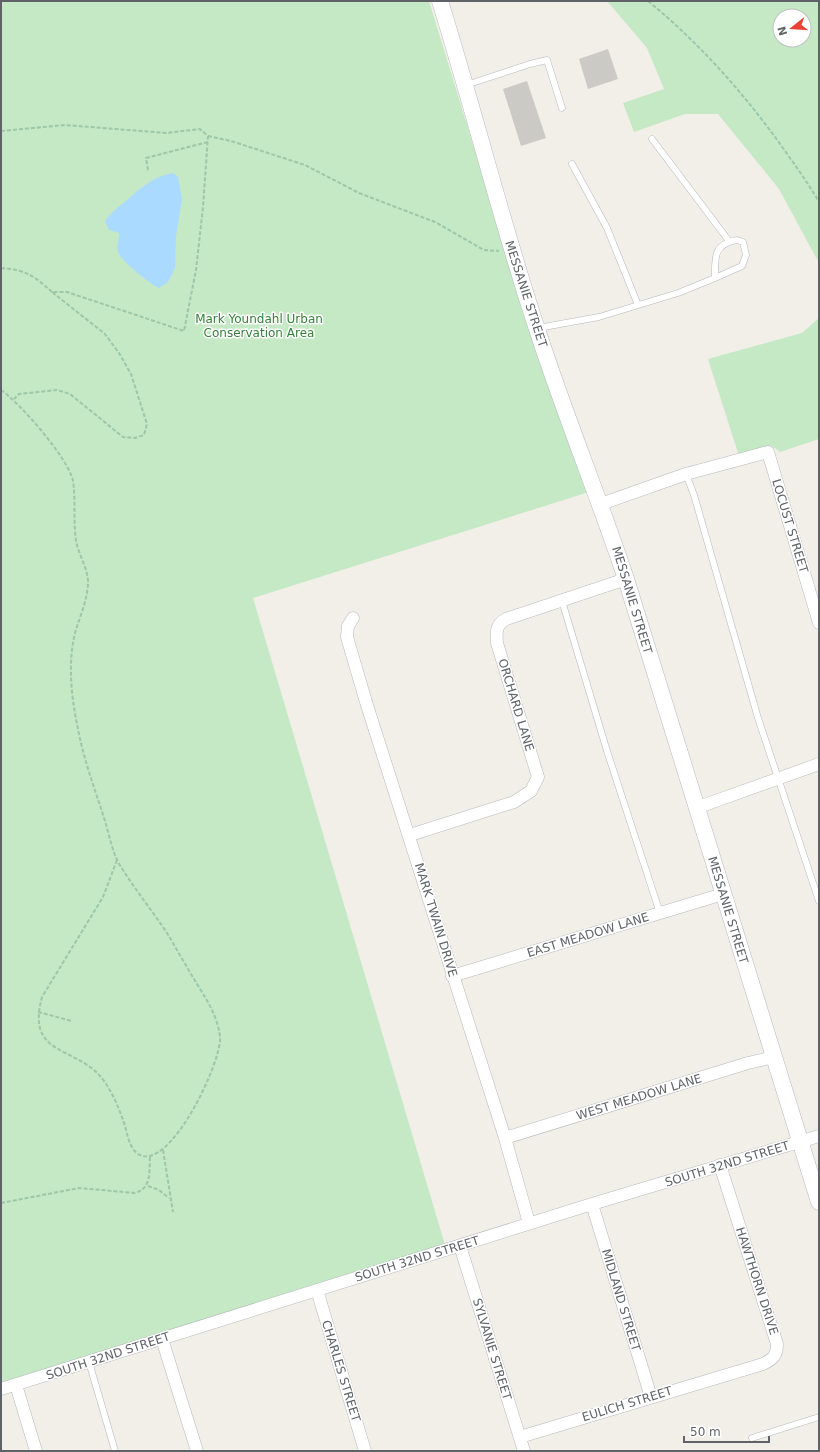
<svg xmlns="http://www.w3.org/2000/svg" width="820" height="1452" viewBox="0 0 820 1452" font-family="'DejaVu Sans',sans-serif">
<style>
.green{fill:#c5e8c5;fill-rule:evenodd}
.water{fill:#aadaff}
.building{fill:#cccac5}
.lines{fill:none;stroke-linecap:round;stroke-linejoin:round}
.lane-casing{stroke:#b5b8bc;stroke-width:7}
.street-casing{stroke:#b5b8bc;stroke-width:13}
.secondary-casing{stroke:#b6babf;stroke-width:17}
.path{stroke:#9cc7a9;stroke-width:2;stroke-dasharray:4 2;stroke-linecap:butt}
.lane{stroke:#fff;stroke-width:6}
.street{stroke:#fff;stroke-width:12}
.secondary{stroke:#fff;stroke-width:16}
.labels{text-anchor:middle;stroke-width:3;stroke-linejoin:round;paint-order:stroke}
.street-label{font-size:12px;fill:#5f6368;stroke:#fff}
.park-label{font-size:12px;fill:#348238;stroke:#fff}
</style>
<rect width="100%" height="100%" fill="#f1efe8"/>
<path class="green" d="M1,1H429L532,337L589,492L253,598L445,1245L1,1383Z
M607,1H819V263L779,189L718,114H685L634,132L623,103L664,89L647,48ZM780,16H804V40H780Z
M819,318V439L780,452L772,446L739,456L708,359L802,333Z"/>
<path class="water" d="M173,173L178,177L182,199L176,236L175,268L168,282L159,288C150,284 124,263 119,254C115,247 120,240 119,233L109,230L105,221C111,212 119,207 127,200C142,187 153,177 173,173Z"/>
<path class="building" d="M608,49L618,79L588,89L579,59Z
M527,81L546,138L521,146L503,89Z"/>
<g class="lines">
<defs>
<path id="lane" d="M466,85L530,64L547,60L562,108
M652,139L729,241
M572,164L607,228L638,305
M737,240L743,242L746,255L742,266L715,278C715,258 713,244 737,240Z
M538,328L599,317L678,293L715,278
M686,474L694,495L758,718L819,901
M562,601L607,751L660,913
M89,1362L115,1451
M752,1438L819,1417"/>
<path id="street" d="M601,504L686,474L768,452L819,623
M353,618L348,626L347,637L366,702L505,1138L529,1223
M696,808L819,764
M410,835L514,802L531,791L538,777L497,643C496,631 496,625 506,619L626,579
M452,976L723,894
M505,1138L748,1063L774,1057
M592,1204L651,1397
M460,1246L524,1451
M317,1290L365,1451
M162,1339L197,1451
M16,1385L36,1451
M1,1389L592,1204L819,1136
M520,1437L763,1364C773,1359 777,1356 777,1344L720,1165"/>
<path id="secondary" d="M440,1C474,110 501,221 537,329C564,413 598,495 626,579L819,1202"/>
</defs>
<use href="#lane" class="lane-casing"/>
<use href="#street" class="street-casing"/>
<use href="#secondary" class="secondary-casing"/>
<path class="path" d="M648,1C698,42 740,89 778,141C792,161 807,181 819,202
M1,131L65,125L166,133L200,129L208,136L203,207L196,270L184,331L67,292H52L105,334L119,353L131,374L147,424L144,435L135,438L123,437L70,394L57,390L19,394L14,399
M208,136L231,141L305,165L359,193L435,222L484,250L499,251
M148,170L146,158L208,142
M1,268C26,270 33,275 52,292
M1,390C20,403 69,459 73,481C76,501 73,521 76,540C78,554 87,566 88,581C88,599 80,616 75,633C67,666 72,701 79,734C85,764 96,792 105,821C109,834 112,850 118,862C133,887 151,909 167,933C176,948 185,964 194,979C205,997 218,1016 220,1037C222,1062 169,1174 138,1154C128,1147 127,1130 123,1120C118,1106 111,1089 101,1077C73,1045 26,1056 42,997L103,897L117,860
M38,1012L72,1021
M163,1150L173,1212
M148,1186L159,1190L169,1198
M1,1203L79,1188L135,1193C152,1188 149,1172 150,1157"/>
<use href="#lane" class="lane"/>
<use href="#street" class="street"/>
<use href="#secondary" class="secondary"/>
</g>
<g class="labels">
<g class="street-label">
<text transform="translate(526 294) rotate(72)" y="4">MESSANIE STREET</text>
<text transform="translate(790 526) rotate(73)" y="4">LOCUST STREET</text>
<text transform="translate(632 600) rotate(73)" y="4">MESSANIE STREET</text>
<text transform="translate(516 705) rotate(73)" y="4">ORCHARD LANE</text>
<text transform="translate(728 910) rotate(73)" y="4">MESSANIE STREET</text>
<text transform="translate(436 920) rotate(73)" y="4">MARK TWAIN DRIVE</text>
<text transform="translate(588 935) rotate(-17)" y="4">EAST MEADOW LANE</text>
<text transform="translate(639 1097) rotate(-17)" y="4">WEST MEADOW LANE</text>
<text transform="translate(727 1164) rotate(-17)" y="4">SOUTH 32ND STREET</text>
<text transform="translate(417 1259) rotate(-17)" y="4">SOUTH 32ND STREET</text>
<text transform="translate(757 1281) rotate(72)" y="4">HAWTHORN DRIVE</text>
<text transform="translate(621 1300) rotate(73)" y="4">MIDLAND STREET</text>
<text transform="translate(492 1349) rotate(73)" y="4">SYLVANIE STREET</text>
<text transform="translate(108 1356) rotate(-18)" y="4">SOUTH 32ND STREET</text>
<text transform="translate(341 1371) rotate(73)" y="4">CHARLES STREET</text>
<text transform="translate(627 1404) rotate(-17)" y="4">EULICH STREET</text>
</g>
<g class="park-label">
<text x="259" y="323">Mark Youndahl Urban<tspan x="259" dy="14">Conservation Area</tspan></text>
</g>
</g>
<rect width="820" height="1452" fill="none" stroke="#5f6368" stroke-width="4"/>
<g transform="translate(792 28) rotate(253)"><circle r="19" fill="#ffffff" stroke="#bfc1c3"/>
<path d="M0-3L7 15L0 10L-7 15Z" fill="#ea4335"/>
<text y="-6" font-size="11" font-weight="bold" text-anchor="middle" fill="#5f6368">N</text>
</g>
<path d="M684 1436v6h85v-6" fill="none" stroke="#5f6368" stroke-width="2"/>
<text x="690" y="1436" font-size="12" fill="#5f6368" stroke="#ffffff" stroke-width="3" paint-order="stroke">50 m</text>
</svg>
